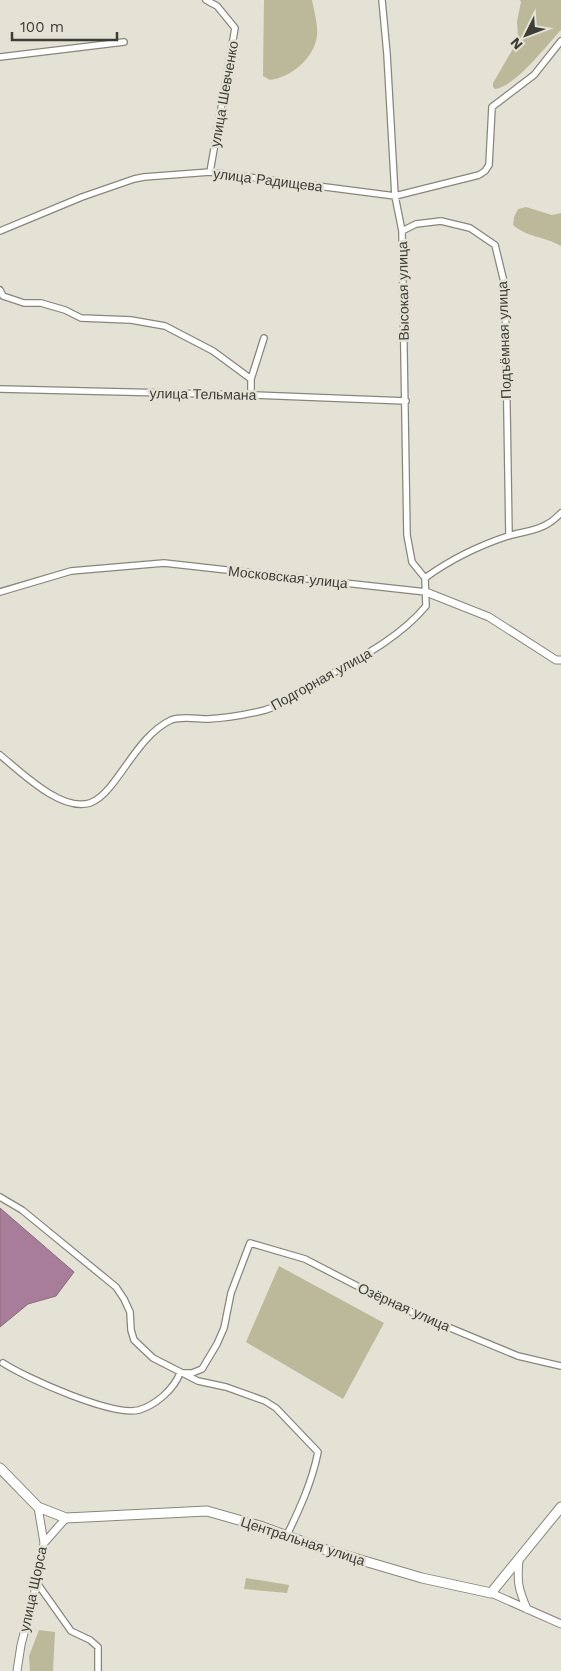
<svg xmlns="http://www.w3.org/2000/svg" width="561" height="1671" viewBox="0 0 561 1671" font-family="'Work Sans',sans-serif">
<style>
.green{fill:#bcb99a}
.water{fill:#a87d99;stroke:#886a7c}
.lines{fill:none;stroke-linecap:round;stroke-linejoin:round}
.minor-casing{stroke:#88867a;stroke-width:8}
.tertiary-casing{stroke:#88867a;stroke-width:9}
.primary-casing{stroke:#88867a;stroke-width:11}
.minor{stroke:#fff;stroke-width:5.5}
.tertiary{stroke:#fff;stroke-width:7}
.primary{stroke:#fff;stroke-width:9}
.labels{text-anchor:middle;stroke-width:5;stroke-linejoin:round;paint-order:stroke}
.street-label{font-size:14px;fill:#3d3d37;stroke:#e4e2d5}
</style>
<rect width="100%" height="100%" fill="#e4e2d5"/>
<path class="green" d="M264,0H312C314,11 318,24 317,36C314,58 292,77 270,80L263,76Z
M520,0H561V30C546,46 516,86 495,89L493,87V83L518,40L517,21L521,2Z
M526,207L552,215L561,213V246C546,237 526,237 513,225L514,217L518,209Z
M279,1266L384,1323L343,1399L246,1342Z
M246,1578L289,1585L287,1593L244,1589Z
M39,1630L55,1632L53,1671H30L29,1656Z"/>
<path class="water" d="M0,1208L74,1272L56,1296L28,1304L0,1327Z"/>
<g class="lines">
<defs>
<path id="minor" d="M206,0L217,6L235,28L210,172
M382,0L387,54L395,196L402,231L407,535L412,562L425,578
M0,57L124,42
M0,231L82,197L134,179L144,177L210,172L395,196L479,175L485,171L489,165L492,107L534,75L561,41
M402,231L416,224L441,221L470,228L495,245L505,286L509,536
M0,290L3,296L24,303H41L65,310L81,318L131,320L165,326L213,351L251,379
M0,389L251,395L406,401
M251,395V379L264,338
M0,592L71,571L164,563L426,592
M0,755C21,772 61,812 90,803C99,800 105,793 110,787C129,764 144,733 171,720C181,716 197,719 208,719C226,718 244,715 261,711C277,708 294,695 308,687C349,663 395,643 426,606L425,578C451,559 478,546 508,536C521,532 538,531 549,523C553,521 557,517 561,513
M0,1197L22,1210L116,1287L124,1299L130,1312L131,1330L134,1340L153,1358L198,1381L226,1387L265,1401L276,1408L318,1452C312,1482 300,1508 287,1535
M3,1363C26,1378 113,1417 139,1410C156,1405 174,1389 180,1373H192L202,1369L217,1344L224,1328L231,1293L250,1243L305,1259L390,1303L518,1356L561,1366
M37,1583L71,1631L90,1640L98,1647V1671"/>
<path id="tertiary" d="M426,592L489,617L556,660H561
M44,1543L66,1518
M519,1559C517,1582 518,1588 527,1609
M491,1593L561,1624
M17,1671L21,1645L37,1583L44,1543L38,1507"/>
<path id="primary" d="M0,1468L38,1507L66,1518L207,1511L260,1526L320,1548L422,1578L491,1593L561,1507"/>
</defs>
<use href="#minor" class="minor-casing"/>
<use href="#tertiary" class="tertiary-casing"/>
<use href="#primary" class="primary-casing"/>
<use href="#minor" class="minor"/>
<use href="#tertiary" class="tertiary"/>
<use href="#primary" class="primary"/>
</g>
<g class="labels">
<g class="street-label">
<text transform="translate(224 94) rotate(-80)" y="5">улица Шевченко</text>
<text transform="translate(268 180) rotate(7)" y="5">улица Радищева</text>
<text transform="translate(403 291) rotate(-91)" y="5">Высокая улица</text>
<text transform="translate(504 340) rotate(-92)" y="5">Подъёмная улица</text>
<text transform="translate(203 394) rotate(1)" y="5">улица Тельмана</text>
<text transform="translate(288 577) rotate(6)" y="5">Московская улица</text>
<text transform="translate(321 679) rotate(-29)" y="5">Подгорная улица</text>
<text transform="translate(404 1307) rotate(24)" y="5">Озёрная улица</text>
<text transform="translate(303 1541) rotate(18)" y="5">Центральная улица</text>
<text transform="translate(33 1589) rotate(-78)" y="5">улица Щорса</text>
</g>
</g>
<g transform="translate(526 35) rotate(228)" stroke="#e4e2d5" stroke-width="4" paint-order="stroke">
<path d="M0-4L9 19L0 12L-9 19Z" fill="#3d3d37"/>
<text y="-8" font-size="14" font-weight="bold" text-anchor="middle" fill="#3d3d37">N</text>
</g>
<path d="M12 32v8h105v-8" fill="none" stroke="#3d3d37" stroke-width="2.5"/>
<text x="20" y="32" font-size="15" fill="#3d3d37" stroke="#e4e2d5" stroke-width="4" paint-order="stroke">100 m</text>
</svg>
